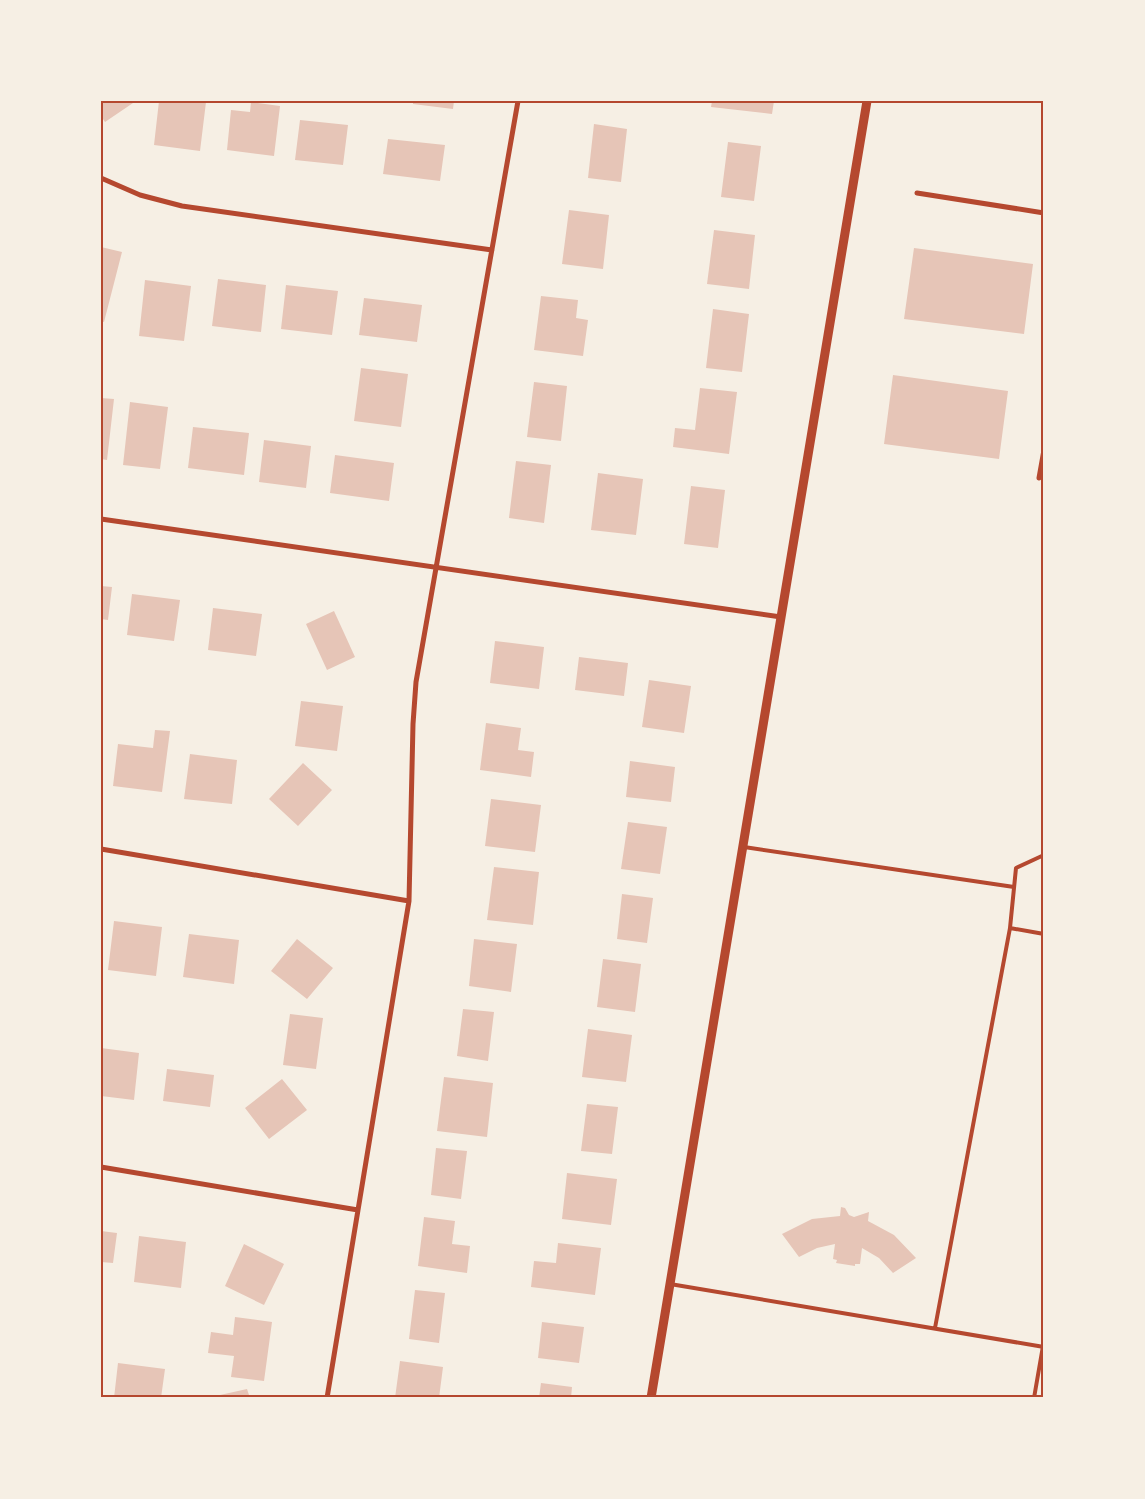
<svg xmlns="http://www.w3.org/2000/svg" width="1145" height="1499" viewBox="0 0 1145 1499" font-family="'Archivo Narrow',sans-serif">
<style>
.building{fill:#e6c5b7}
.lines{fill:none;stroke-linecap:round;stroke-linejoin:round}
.service{stroke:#b5482f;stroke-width:4}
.minor{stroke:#b5482f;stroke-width:5}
.tertiary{stroke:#b5482f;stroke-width:9}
.neatline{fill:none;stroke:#b5482f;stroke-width:2}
</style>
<rect width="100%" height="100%" fill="#f6efe4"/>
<path class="building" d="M101,101H131L133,103L105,122L101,116Z
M159,101L206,102L200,151L154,145Z
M413,101H454L453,109L413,104Z
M712,101H774L772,114L711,107Z
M251,102L280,106L274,156L227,150L231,110L250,112Z
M300,120L348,125L343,165L295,160Z
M594,124L627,129L621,182L588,178Z
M388,139L445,145L440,181L383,174Z
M728,142L761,146L754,201L721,197Z
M569,210L609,215L603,269L562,264Z
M714,230L755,235L749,289L707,284Z
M101,247L122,252L104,322L101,321Z
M914,248L1033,264L1024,334L904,319Z
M218,279L266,285L261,332L212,326Z
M145,280L191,286L184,341L139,336Z
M286,285L338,291L332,335L281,329Z
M541,296L578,300L576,318L588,320L583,356L534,350Z
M364,298L422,305L417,342L359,335Z
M713,309L749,314L742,372L706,368Z
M361,368L408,374L401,427L354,421Z
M893,375L1008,391L999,459L884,444Z
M534,382L567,386L561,441L527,437Z
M700,388L737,392L729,454L673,447L675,428L695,430Z
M101,398L114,399L107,460L101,459Z
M130,402L168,407L160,469L123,465Z
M193,427L249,433L244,475L188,468Z
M264,440L311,446L306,488L259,482Z
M335,455L394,463L389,501L330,493Z
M516,461L551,465L544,523L509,518Z
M598,473L643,479L636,535L591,530Z
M691,486L725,490L718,548L684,544Z
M101,586L112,587L108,620L101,619Z
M132,594L180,600L174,641L127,635Z
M213,608L262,614L256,656L208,650Z
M334,611L355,657L327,670L306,624Z
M495,641L544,647L539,689L490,683Z
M579,657L628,663L624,696L575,690Z
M649,680L691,686L684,733L642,727Z
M301,701L343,706L337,751L295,746Z
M486,723L521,728L518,750L534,752L531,777L480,770Z
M155,730L170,731L162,792L113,786L118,744L153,748Z
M190,754L237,760L232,804L184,799Z
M630,761L675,767L671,802L626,797Z
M303,763L332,790L298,826L269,799Z
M491,799L541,805L535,852L485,846Z
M628,822L667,827L660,874L621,869Z
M494,867L539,872L533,925L487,920Z
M622,894L653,898L647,943L617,939Z
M114,921L162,927L156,976L108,970Z
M189,934L239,940L234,984L183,977Z
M297,939L333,968L307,999L271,971Z
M474,939L517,944L511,992L469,986Z
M603,959L641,964L635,1012L597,1007Z
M463,1009L494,1012L488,1061L457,1056Z
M290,1014L323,1018L316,1069L283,1065Z
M588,1029L632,1035L626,1082L582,1077Z
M101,1048L139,1053L134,1100L101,1096Z
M167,1069L214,1075L210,1107L163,1101Z
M444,1077L493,1083L487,1137L437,1131Z
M282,1079L307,1110L269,1139L245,1108Z
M587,1104L618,1107L612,1154L581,1151Z
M436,1148L467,1151L461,1199L431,1195Z
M567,1173L617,1179L611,1225L562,1219Z
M841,1207L845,1208L849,1215L854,1217L869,1212L868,1221L894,1235L916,1258L893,1273L879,1258L862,1248L860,1264H855V1266L836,1263L837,1260L833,1259L835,1244L817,1248L799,1257L782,1234L812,1219L840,1216Z
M424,1217L455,1221L452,1244L470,1246L467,1273L418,1266Z
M101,1231L117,1233L113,1263L101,1262Z
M139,1236L186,1242L181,1288L134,1282Z
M558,1243L601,1248L595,1295L531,1287L534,1261L556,1263Z
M244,1244L284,1264L264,1305L225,1286Z
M415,1290L445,1293L439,1343L409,1339Z
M235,1317L272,1322L264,1381L231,1377L234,1356L208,1353L211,1332L233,1335Z
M542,1322L584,1327L579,1363L538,1358Z
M400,1361L443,1367L439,1398H395Z
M118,1363L165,1369L161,1398H114Z
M541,1383L572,1387L571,1398H539Z
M247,1389L250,1398H211V1397Z"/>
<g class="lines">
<path class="service" d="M744,847L1014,887
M1044,855L1016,868L1010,928L1044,934
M670,1284L1044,1347
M935,1328L1010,928
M1034,1398L1043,1346"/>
<path class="minor" d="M101,178L140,195L182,206L492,250
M917,193L1044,213
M1039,478L1044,450
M101,519L781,617
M101,849L409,901
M101,1167L358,1210
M327,1398L409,901L413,724L416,682L518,101"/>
<path class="tertiary" d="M651,1398L867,101"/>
</g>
<rect width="1145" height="1499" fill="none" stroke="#f6efe4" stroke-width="205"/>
<rect x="102" y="102" width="940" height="1294" class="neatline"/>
</svg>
